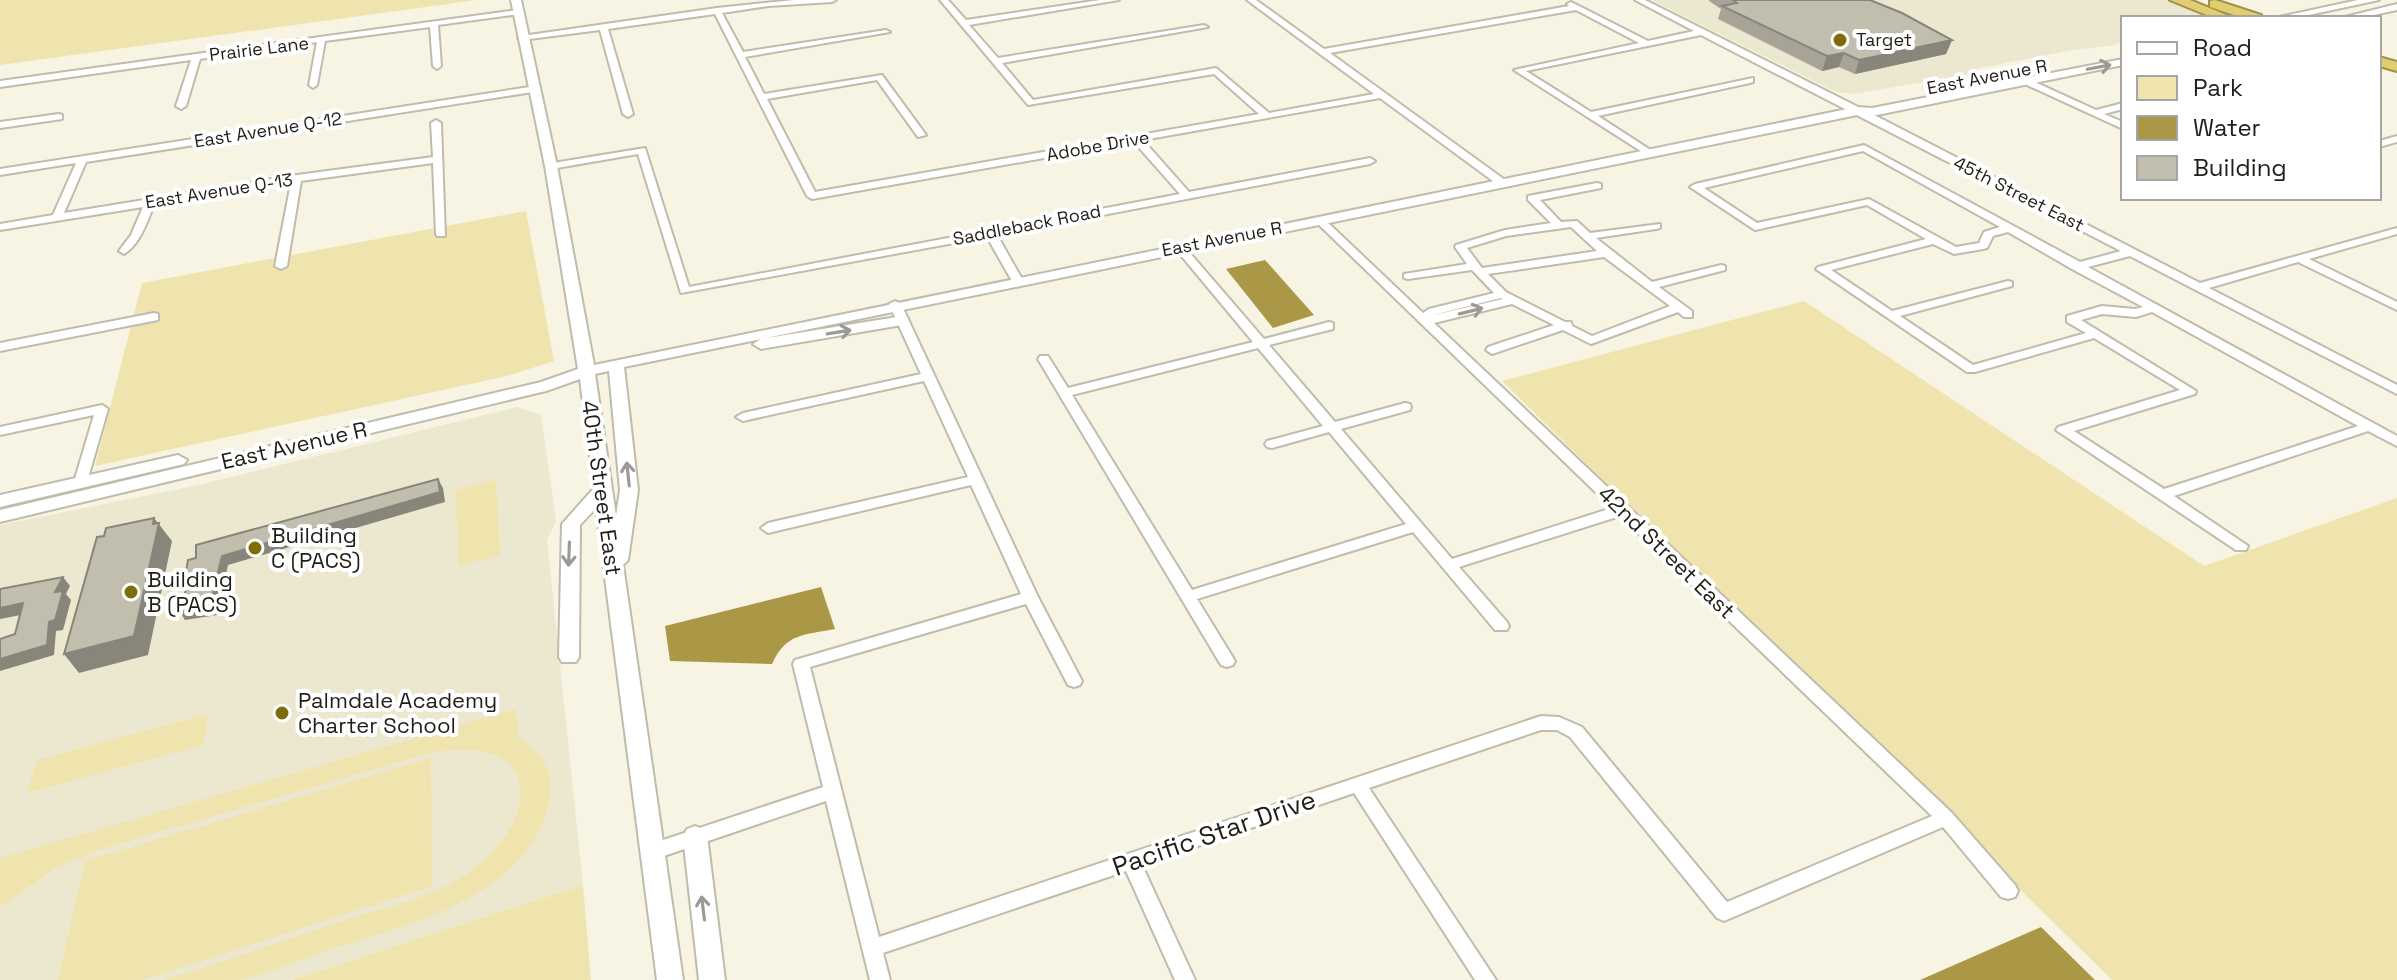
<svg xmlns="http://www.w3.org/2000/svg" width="2397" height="980" viewBox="0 0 2397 980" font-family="'Space Grotesk',sans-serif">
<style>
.built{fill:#ece7cf}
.green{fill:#f0e4ae}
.water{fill:#aa9846}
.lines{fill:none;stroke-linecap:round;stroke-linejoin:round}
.street-casing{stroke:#bfbcac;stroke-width:4}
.secondary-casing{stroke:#bfbcac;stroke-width:4}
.highway-casing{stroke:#9e9051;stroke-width:4}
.street{fill:#fff;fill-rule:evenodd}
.secondary{fill:#fff;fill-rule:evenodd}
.highway{fill:#e2cd6f;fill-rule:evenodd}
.wall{fill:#a7a396}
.shaded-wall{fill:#88857a}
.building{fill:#c2beae;stroke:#88857a;stroke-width:2}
.oneway{stroke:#9b9a97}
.poi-dot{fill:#7e6c07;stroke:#fff;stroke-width:3}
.labels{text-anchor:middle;stroke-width:8;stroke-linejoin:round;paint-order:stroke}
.far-poi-label{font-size:18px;fill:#201e18;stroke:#fff;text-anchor:start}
.far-street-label{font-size:18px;fill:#201e18;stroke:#fff}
.street-label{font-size:22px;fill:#201e18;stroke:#fff}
.poi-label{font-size:22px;fill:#201e18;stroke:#fff;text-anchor:start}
.near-street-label{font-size:26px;fill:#201e18;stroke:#fff}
</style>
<rect width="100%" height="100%" fill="#f7f4e3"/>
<path class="built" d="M1652,0H2169L2220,18H2123V40L2115,45L2073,50L1980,68L1976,73L1854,94L1836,92Z
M517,407L541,415L556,521L547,540L583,885L291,980H0V525L203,484Z"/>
<path class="green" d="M0,0H477L0,65Z
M526,211L554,361L507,376L95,466L142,283Z
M1804,301L2204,566L2397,498V980H2112L1502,381Z
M496,480L500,555L458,566L456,490Z
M516,709L518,737C542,752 556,773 549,803C525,900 405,925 325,951C297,960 266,976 237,980C214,980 188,980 164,980C226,960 287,940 349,919C383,908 421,900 452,883C545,831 552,725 422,755L101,849L57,867L0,907V858Z
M208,714L203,745L27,793L37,760Z
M431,758L432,886L142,980H58L85,861Z
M583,885L591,980H291Z"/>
<path class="water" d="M1265,260L1314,315L1273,328L1226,269Z
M821,587L835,629C804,635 786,633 772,664L670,661L665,626Z
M2041,927L2095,980H1920Z"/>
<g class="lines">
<defs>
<path id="street" d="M794,0H836L832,2L768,6L722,13L743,52L886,30L890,32L745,57L764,94L882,75L926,135L918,137L877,80L767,99L815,192L1259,114L1214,74L1028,105L940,0H948L966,20L1100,0H1119L969,25L998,58L1204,25L1208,27L1002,63L1033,100L1216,68L1269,113L1374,94L1247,0H1256L1324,49L1569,6L1567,4L1571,2L1648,41L1694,31L1635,0H1645L1880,118L2200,283L2397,228V234L2309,259L2397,302V310L2298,262L2209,288L2397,385V394L2130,256L2088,267L2397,436V446L2368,431L2174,496L2248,546L2246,550H2236L2056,430L2058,427L2180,390L2094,338L1975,372H1967L1816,269L1818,267L1926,239L1867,205L1755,230L1690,187L1695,184L1864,145L2080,262L2121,251L1701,35L1526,71L1591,112L1753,78V82L1750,83L1598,116L1655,153L1647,155L1514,70L1639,43L1576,10L1330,53L1505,180V184H1497L1380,98L1143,140L1189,192L1370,158L1375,161L1370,164L997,235L1022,279L1020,281H1012L987,237L681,293L638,154L551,169L547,168V164L645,148L689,287L1180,194L1134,142L812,199L807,196L715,14L608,29L633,114L628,117L623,114L600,30L522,40L518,38L522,36L717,8ZM1863,151L2000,227L1984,232L1979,243L1956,247L1869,199L1757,223L1704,188ZM2008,232L2072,269L2143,307L2135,309L2102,306L2067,316V322L2086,333L1973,365L1900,316L2012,286V282L2008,281L1892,311L1831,270L1933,244L1954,254L1983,249L1987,248L1993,236ZM2152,312L2358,426L2164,489L2074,431L2195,394L2196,391L2081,320L2102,314L2136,317Z
M517,10H520V14L438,25L441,66L437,69L433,66L430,27L325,41L317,85L313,88L309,85L317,42L200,59L186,106L181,109L176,106L191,60L0,87V81Z
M2005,71H2011L2096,110L2123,103V109L2104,114L2123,122V129L2005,75Z
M536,86L539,87V91L86,162L64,213L297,175L433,157L431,123L436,120L441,123L445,236H437L436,234L433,163L301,181L287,266L281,269L275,266L291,183L154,205C147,222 140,244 124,254L119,251L131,235L143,207L0,230V224L53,215L76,163L0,175V169Z
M59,114L62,115V119L0,128V122Z
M2397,136V142L2379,147V141Z
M1597,183L1601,184V188L1540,200L1561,222L1577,221L1590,233L1660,224V228L1656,229L1596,238L1652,282L1721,265L1725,266V270L1659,287L1692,311V317H1684L1678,312L1591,344L1563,330L1492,354L1486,350L1488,347L1554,325L1512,304L1434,323L1952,813L2015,885L2018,891L2015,897L2008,899L2001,897L1943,827L1724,921L1717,918L1570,737L1557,730H1541L1369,788L1496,980H1475L1354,793L1142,865L1195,980H1175L1126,871L883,953L890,980H870L826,801L652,860L645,858L643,852L645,846L823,787L793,664L795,660L1021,594L971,485L768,533L761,528L768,523L968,477L924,381L743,421L736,417L743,413L921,374L889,304L895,301L901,304L1038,597L1082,681L1080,685L1074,687L1068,685L1026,604L810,667L879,937L1541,716L1559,717L1582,727L1727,902L1932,816L1620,516L1459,567L1507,622L1509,626L1507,630H1495L1413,532L1197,599L1235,661L1233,665L1227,667L1221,665L1038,359L1040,356H1048L1068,388L1253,342L1174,247L1175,245H1183L1264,339L1329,322L1333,323V329L1269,345L1335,422L1405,403L1410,404L1411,407L1410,410L1341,429L1452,559L1612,508L1314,220L1319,217L1323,218L1423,313L1429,309L1494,293L1472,270L1408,279L1404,278V274L1467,264L1455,247L1456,245L1505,230L1551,223L1528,200V196ZM1571,227L1597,251L1482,268L1467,248L1506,236ZM1604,257L1670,306L1592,336L1572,326L1571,322H1565L1506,292L1488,274ZM1501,298L1503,299L1434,315L1437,314ZM1258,348L1323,426L1267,441L1265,444L1267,447L1272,448L1329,432L1406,524L1192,590L1072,395Z
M154,313L158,314V320L0,351V343Z
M102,405L108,409L86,485L81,486L74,482L94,415L0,435V427Z"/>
<path id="secondary" d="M511,0H521L557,166L594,365L1857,107L1872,108L2123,59V65L1872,116L1857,115L624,367L638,490L628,560L623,565L683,980H657L596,508L580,525L579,657L576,662H562L559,657L562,524L594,488L580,379L546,391L0,522V510L541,382L578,369L545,166ZM609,371L620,490L616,516L595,374Z
M2358,0H2379L2295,18H2274Z
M2397,4V10L2360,18H2341Z
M903,316L908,318V324L761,349L753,344L761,339Z
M178,455L187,460L184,464L0,507V495Z
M695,826L703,829L707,836L725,980H699L683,836L687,829Z"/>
<path id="highway" d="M2170,0H2190L2234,18H2214Z
M2215,0L2261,15L2263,18H2243L2210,7V1Z
M2379,57L2397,62V71L2379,66Z"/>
</defs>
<use href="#street" class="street-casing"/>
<use href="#secondary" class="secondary-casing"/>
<use href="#highway" class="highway-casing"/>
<use href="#street" class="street"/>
<use href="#secondary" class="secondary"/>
<use href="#highway" class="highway"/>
</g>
<path class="wall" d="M1709,0H1870L1952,40L1946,54L1855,74L1839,67L1822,71L1718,19L1721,9L1709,1Z"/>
<path class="shaded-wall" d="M1952,40L1946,54L1855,74L1859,60Z
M1844,53L1839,67L1822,71L1827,56Z
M438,479L443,488L445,502L228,565L217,615L185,620L179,610L222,556Z
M154,518L172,541L148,655L79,673L64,654L153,524Z
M63,577L70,586L66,594L71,600L63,630L56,631L54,655L0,671V659L55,592Z
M23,603L31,613L0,619V608Z"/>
<path class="building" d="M1733,0H1870L1902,13L1952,40L1859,60L1844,53L1827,56L1722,6L1737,3Z
M438,479L440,492L222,556L210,605L179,610L187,587L183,588L188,560L196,558V545Z
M154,518L153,524L159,523L134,636L64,654L97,537L104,536L106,528Z
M63,577L55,592L63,591L55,620L49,622L47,645L0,659V639L15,634L23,603L0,608V589Z"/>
<defs><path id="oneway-shaft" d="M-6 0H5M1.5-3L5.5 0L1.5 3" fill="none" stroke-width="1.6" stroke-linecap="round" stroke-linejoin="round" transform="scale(2)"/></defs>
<g class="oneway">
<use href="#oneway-shaft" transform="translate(2099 67) rotate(-11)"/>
<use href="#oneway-shaft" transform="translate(1471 311) rotate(-14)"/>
<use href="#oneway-shaft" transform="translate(839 332) rotate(-9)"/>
<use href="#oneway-shaft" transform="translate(628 474) rotate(-96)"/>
<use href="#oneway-shaft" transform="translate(569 554) rotate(92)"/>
<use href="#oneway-shaft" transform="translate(703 908) rotate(-97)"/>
</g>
<g class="poi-dot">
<circle cx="1840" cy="40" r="8"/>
<circle cx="255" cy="548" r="8"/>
<circle cx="131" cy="592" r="8"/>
<circle cx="282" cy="713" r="8"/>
</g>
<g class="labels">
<g class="far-poi-label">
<text x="1856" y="46">Target</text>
</g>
<g class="far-street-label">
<text transform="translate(259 49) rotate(-7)" y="6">Prairie Lane</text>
<text transform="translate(1987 77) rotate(-11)" y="6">East Avenue R</text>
<text transform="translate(268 130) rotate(-9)" y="6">East Avenue Q-12</text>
<text transform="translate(1098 146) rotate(-10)" y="6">Adobe Drive</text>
<text transform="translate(219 191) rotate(-9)" y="6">East Avenue Q-13</text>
<text transform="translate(2019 194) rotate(27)" y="6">45th Street East</text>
<text transform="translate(1027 225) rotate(-11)" y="6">Saddleback Road</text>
<text transform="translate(1222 239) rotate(-11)" y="6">East Avenue R</text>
</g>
<g class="street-label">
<text transform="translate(294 445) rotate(-13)" y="8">East Avenue R</text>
<text transform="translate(602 488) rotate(82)" y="8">40th Street East</text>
<text transform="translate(1667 552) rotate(44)" y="8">42nd Street East</text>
</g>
<g class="poi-label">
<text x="271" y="543">Building<tspan x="271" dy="25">C (PACS)</tspan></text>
<text x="147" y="587">Building<tspan x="147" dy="25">B (PACS)</tspan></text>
<text x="298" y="708">Palmdale Academy<tspan x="298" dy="25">Charter School</tspan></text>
</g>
<g class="near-street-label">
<text transform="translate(1214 833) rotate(-19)" y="9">Pacific Star Drive</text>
</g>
</g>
<rect x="2121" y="16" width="260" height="184" fill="#ffffff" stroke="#a6a5a3" stroke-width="2"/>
<rect x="2137" y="42" width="40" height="12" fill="#ffffff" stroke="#a6a5a3" stroke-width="2"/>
<text x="2193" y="56" font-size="24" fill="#201e18">Road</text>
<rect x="2137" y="76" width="40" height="24" fill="#f0e4ae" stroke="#a6a5a3" stroke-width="2"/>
<text x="2193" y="96" font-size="24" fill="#201e18">Park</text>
<rect x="2137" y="116" width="40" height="24" fill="#aa9846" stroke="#a6a5a3" stroke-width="2"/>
<text x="2193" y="136" font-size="24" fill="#201e18">Water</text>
<rect x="2137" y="156" width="40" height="24" fill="#c2beae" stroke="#a6a5a3" stroke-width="2"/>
<text x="2193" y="176" font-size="24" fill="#201e18">Building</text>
</svg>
